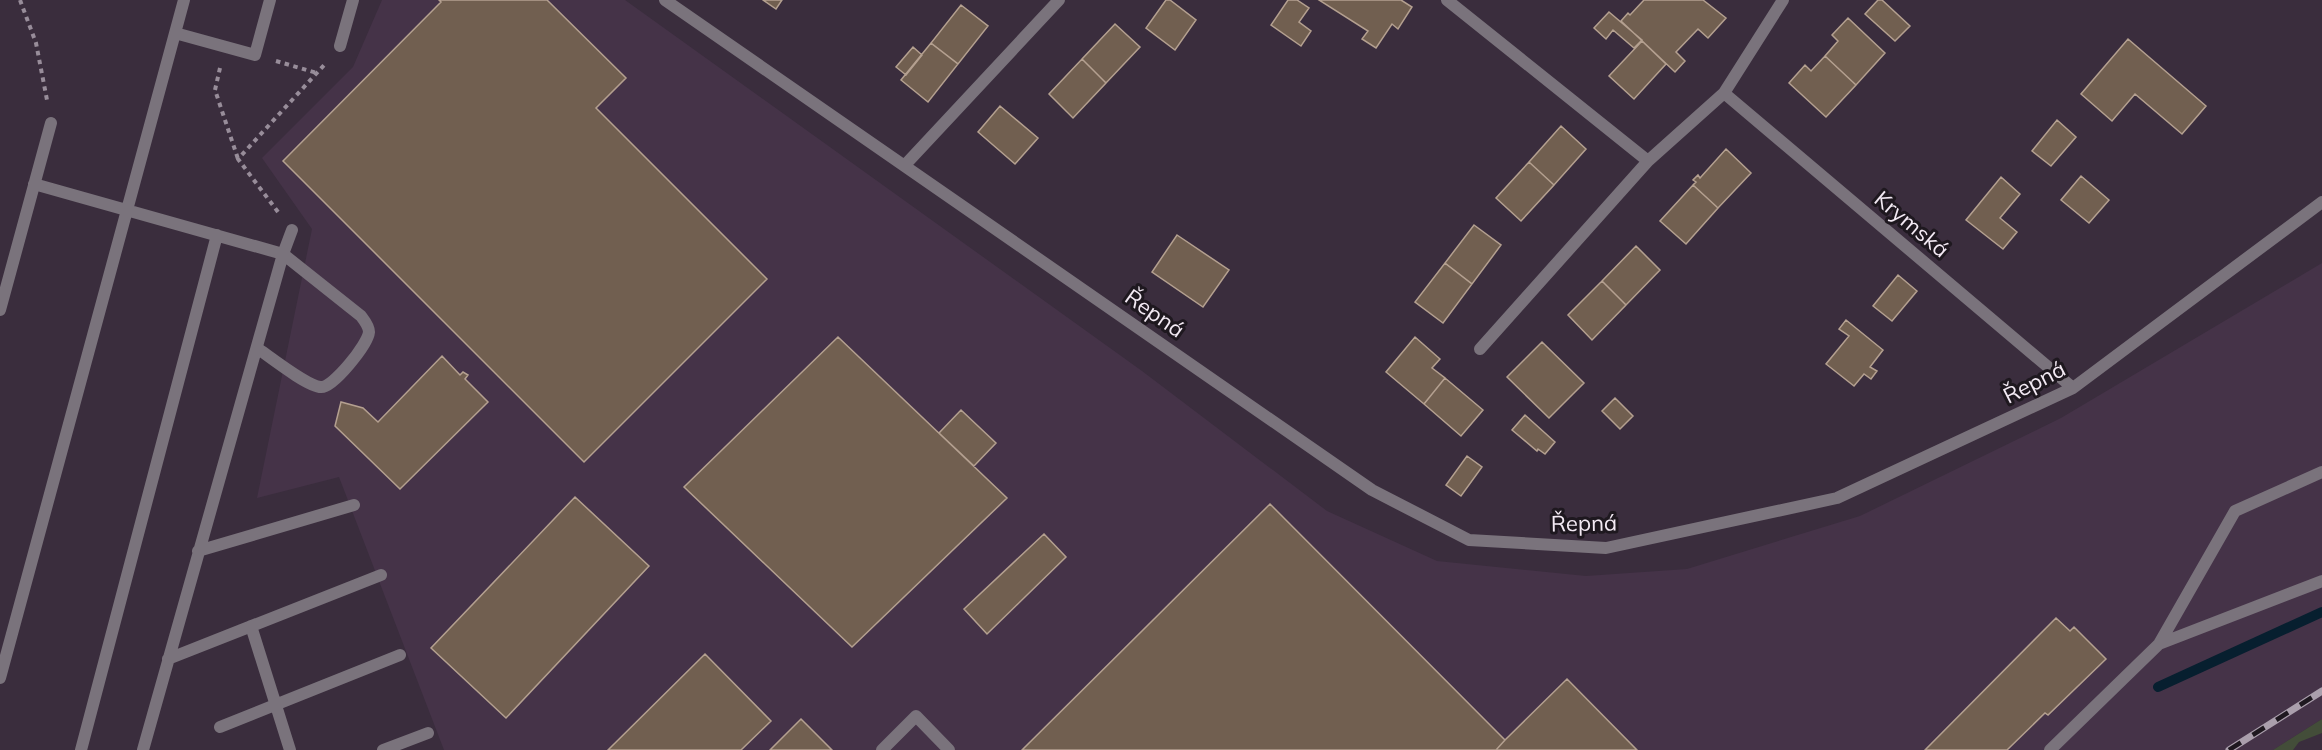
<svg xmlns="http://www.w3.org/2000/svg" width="2322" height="750" viewBox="0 0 2322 750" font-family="Mulish,sans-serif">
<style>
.built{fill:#453348}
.green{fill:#434d39}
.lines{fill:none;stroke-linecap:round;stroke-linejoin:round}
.stream{stroke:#071f2f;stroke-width:10}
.building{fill:#715f50;stroke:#b4a090;stroke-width:1.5}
.path{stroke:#988d9a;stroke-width:4;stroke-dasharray:4.5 4.5;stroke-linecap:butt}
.lane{stroke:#7a737c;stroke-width:12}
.street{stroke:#7a737c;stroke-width:12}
.rail-casing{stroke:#aa9fac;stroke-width:7}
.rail{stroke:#1e181f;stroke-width:4.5;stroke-dasharray:14;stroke-linecap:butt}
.labels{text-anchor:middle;stroke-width:6;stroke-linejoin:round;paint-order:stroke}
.street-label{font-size:22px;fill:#f3eaf4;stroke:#1e181f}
</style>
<rect width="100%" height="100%" fill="#3a2d3d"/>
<path class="built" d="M382,0H625L1142,371L1327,511L1437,561L1586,576L1687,569L1860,516L2061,418L2322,263V719L2273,750H444L339,477L257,498L312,229L262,158L353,67Z"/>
<path class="green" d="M2322,719V733L2299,742L2293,750H2273Z"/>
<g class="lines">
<path class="stream" d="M2158,687L2322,612"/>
</g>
<path class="building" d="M439,0H547L626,78L596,108L767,279L584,462L283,161L441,2Z
M763,0H782L776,9Z
M1166,0H1170L1196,20L1175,50L1146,28Z
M1288,0H1297L1309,8L1299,22L1311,31L1301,46L1271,25Z
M1319,0H1401L1412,7L1398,29L1392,24L1376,48L1362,39L1368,31Z
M1644,0H1703L1726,18L1708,38L1698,29L1676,52L1685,61L1675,72L1621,21L1628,13L1630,15Z
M1878,0H1882L1910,26L1895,41L1865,14Z
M961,5L988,26L958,64L931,43Z
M1609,12L1642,40L1634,48L1613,30L1606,39L1594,28Z
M1848,18L1885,53L1856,85L1825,56L1838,41L1832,35Z
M1115,24L1140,47L1106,83L1082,59Z
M2128,39L2206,106L2182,134L2135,94L2112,121L2081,94Z
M1642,41L1666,64L1634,99L1609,76Z
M931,43L958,64L928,102L901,80Z
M913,47L922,55L906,75L896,67Z
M1825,56L1856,85L1826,117L1789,83L1805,65L1811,71Z
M1082,59L1106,83L1073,118L1049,94Z
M1000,106L1038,138L1015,164L978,132Z
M2057,120L2076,137L2051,166L2032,151Z
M1561,126L1586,149L1554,185L1529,162Z
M1726,149L1751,173L1718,208L1693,185L1696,182L1693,180L1698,175L1700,178Z
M1529,162L1554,185L1521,221L1496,198Z
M2081,176L2109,200L2089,223L2061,200Z
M2001,177L2020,194L2000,218L2017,232L2003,249L1966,220Z
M1693,185L1718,208L1686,244L1660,221Z
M1474,225L1501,245L1472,284L1445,263Z
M1177,235L1229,270L1203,307L1152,272Z
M1636,246L1660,270L1626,305L1602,281Z
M1445,263L1472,284L1443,323L1415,302Z
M1898,275L1917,291L1892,321L1873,306Z
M1602,281L1626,305L1592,340L1568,315Z
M1846,320L1883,350L1870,367L1877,371L1871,379L1864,374L1854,386L1826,364L1849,336L1839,329Z
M838,337L1007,498L852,647L684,487Z
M1415,337L1440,359L1432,368L1445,378L1424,404L1386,372Z
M1542,342L1584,383L1549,418L1507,377Z
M442,356L460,375L463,372L468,375L465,379L488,402L400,489L335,426L341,402L363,408L378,422Z
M1445,378L1483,410L1461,436L1424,404Z
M1615,398L1633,416L1620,429L1602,411Z
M961,410L996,443L974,466L939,433Z
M1525,415L1555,442L1545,454L1538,449L1537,451L1512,430Z
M1467,456L1482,467L1461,496L1446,485Z
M575,497L649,566L506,718L431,648Z
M1270,504L1505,740L1496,750H1022Z
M1044,534L1066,557L987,634L964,609Z
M2056,618L2070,631L2074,627L2106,659L2048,715L2045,713L2007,750H1925Z
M705,654L771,721L741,750H608Z
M1567,679L1637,750H1496L1505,740Z
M801,719L832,750H770Z"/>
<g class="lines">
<path class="path" d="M20,0L36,43L47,100
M276,61L317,73
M220,68L215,90L238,159
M278,212L238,159L326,63"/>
<path class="lane" d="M175,33L255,55L270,0
M340,46L353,0
M34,184L283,254L361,316C364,320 369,326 369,332C368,344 333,388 321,387C308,387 270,357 257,348
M0,310L51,123
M198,551L354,505
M251,626L290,750
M2159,644L2235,511L2322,472
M168,659L381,575
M0,678L184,0
M220,727L400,655
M81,750L217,235
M143,750L283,254L292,230
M383,750L428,733
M882,750L916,716L949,750
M2050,750L2159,644L2322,581"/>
<path class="street" d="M665,0L1372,490L1469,540L1606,548L1837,498L2073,388L2322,202
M1447,0L1648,161L1724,93L2073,388
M1724,93L1783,0
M905,165L1059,0
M1480,349L1648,161"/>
<defs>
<path id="rail" d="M2229,750L2322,691"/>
</defs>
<use href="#rail" class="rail-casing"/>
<use href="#rail" class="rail"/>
</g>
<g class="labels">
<g class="street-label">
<text transform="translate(1912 224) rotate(40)" y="8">Krymská</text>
<text transform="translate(1155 313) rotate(35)" y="8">Řepná</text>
<text transform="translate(2034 382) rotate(-27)" y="8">Řepná</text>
<text transform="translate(1584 523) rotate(-1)" y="8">Řepná</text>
</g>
</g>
</svg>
